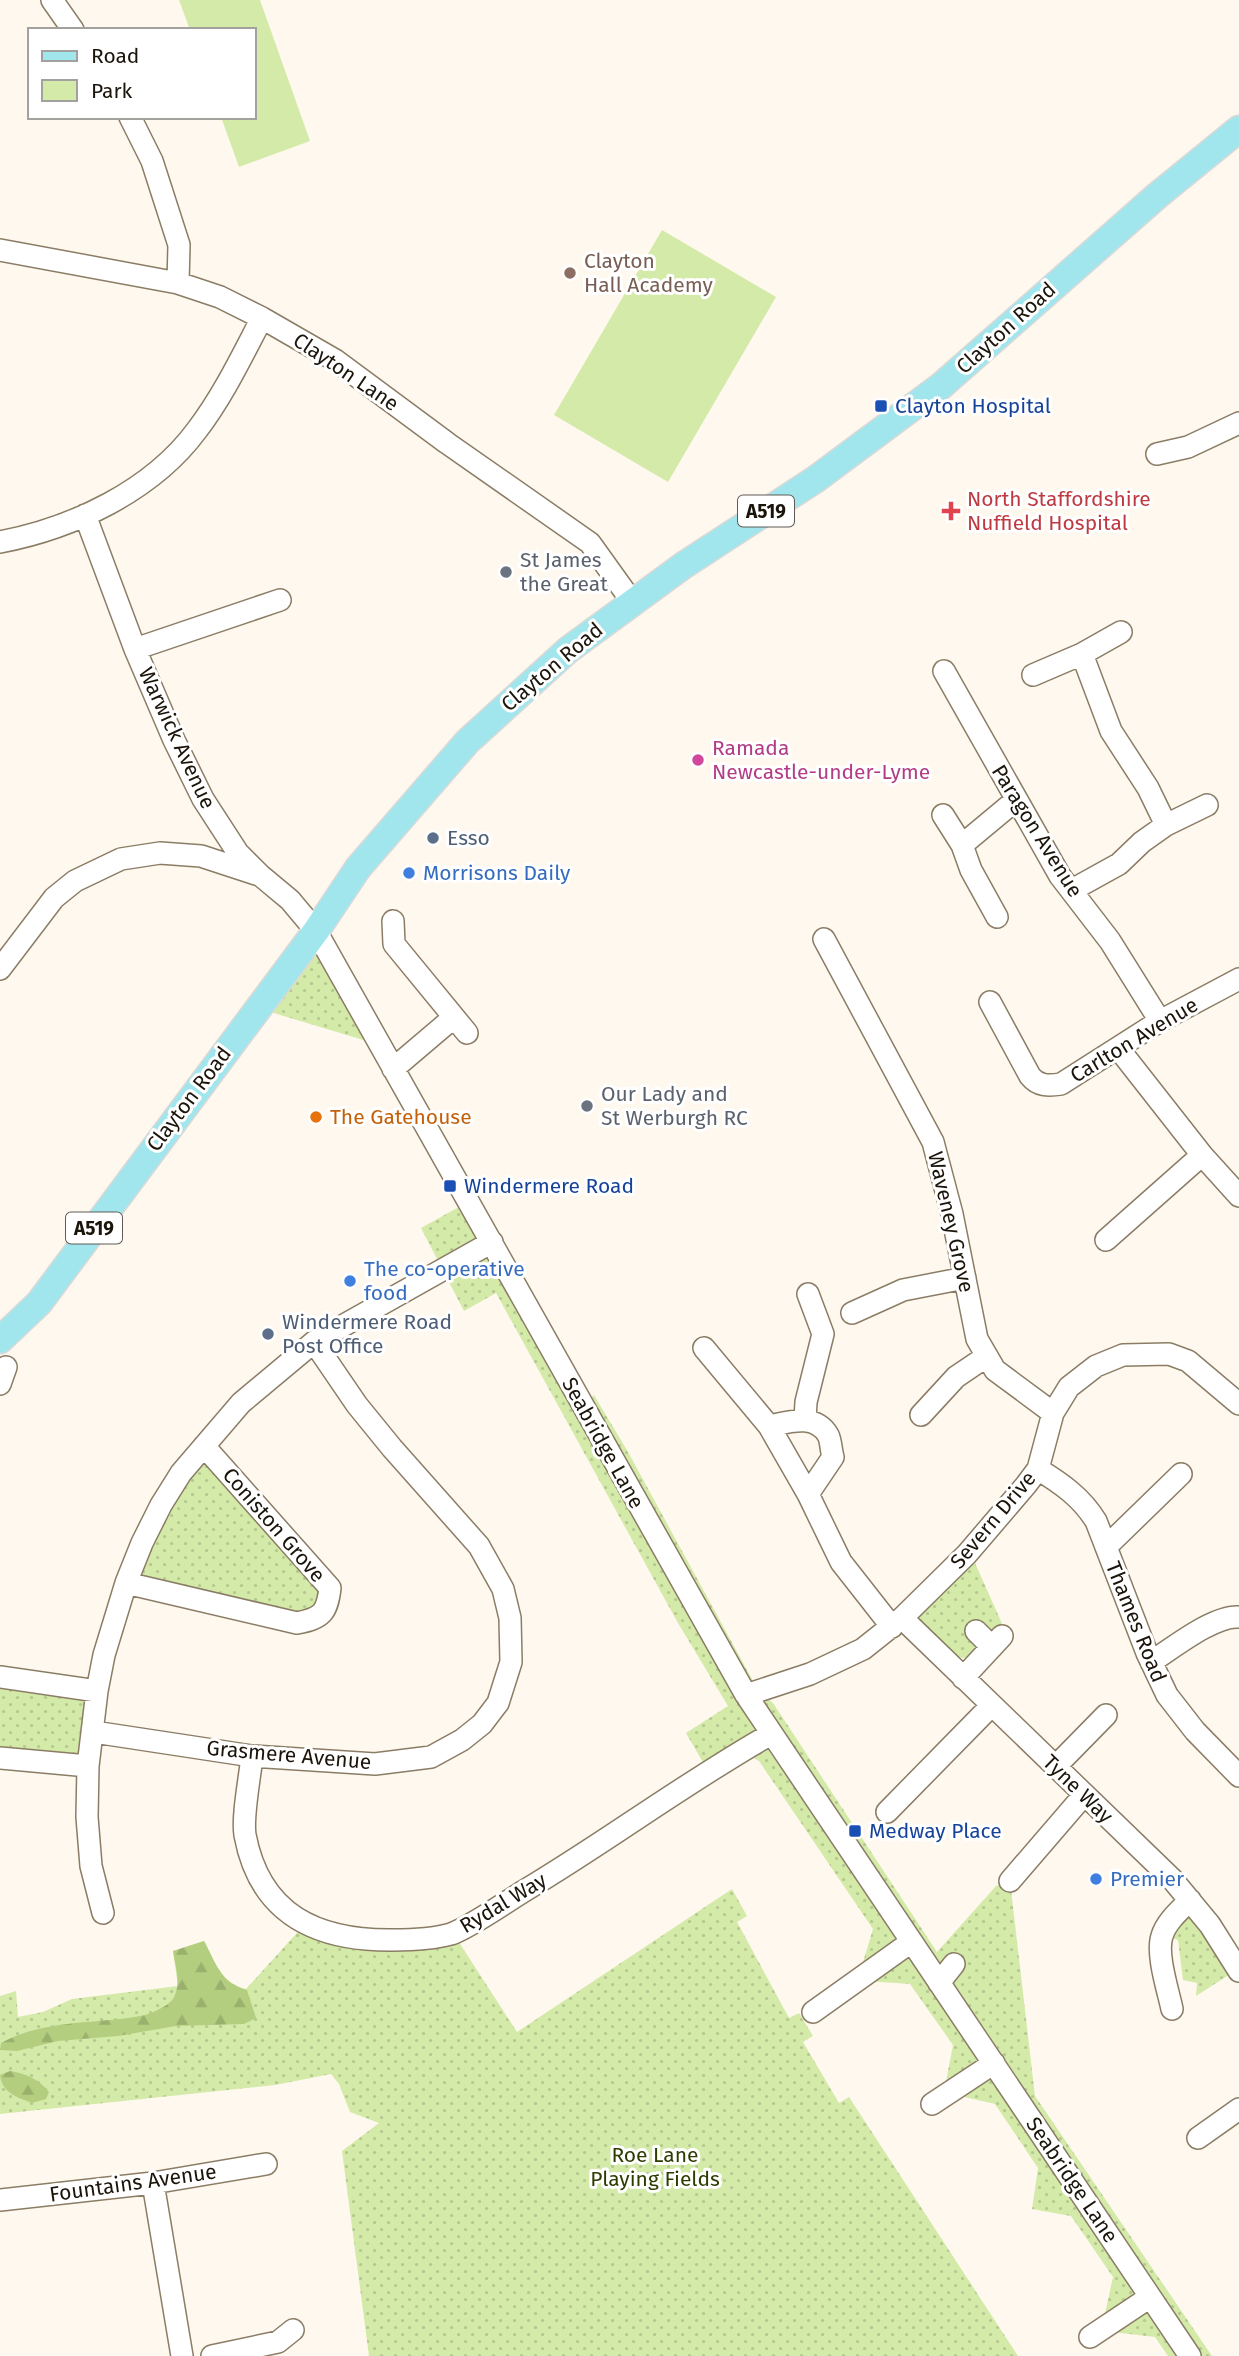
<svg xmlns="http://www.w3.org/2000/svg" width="1239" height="2356" viewBox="0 0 1239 2356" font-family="'Fira Sans',sans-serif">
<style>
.green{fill:url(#green-dots)}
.forest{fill:url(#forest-firs)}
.pitch{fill:#d4eaa9}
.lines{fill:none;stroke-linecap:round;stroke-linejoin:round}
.minor-casing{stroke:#8b7d65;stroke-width:24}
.major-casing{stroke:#dad9d8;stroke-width:29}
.minor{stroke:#fff;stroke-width:21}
.major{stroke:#a1e6ed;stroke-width:26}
.education-dot{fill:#8d6e63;stroke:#fff;stroke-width:2.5}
.transit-dot{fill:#1a4fb4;stroke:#fff;stroke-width:2.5}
.health-dot{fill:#e0444e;stroke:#fff;stroke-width:2.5}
.worship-dot{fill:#6b7280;stroke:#fff;stroke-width:2.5}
.hotel-dot{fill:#d1479c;stroke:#fff;stroke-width:2.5}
.service-dot{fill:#5c6f8a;stroke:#fff;stroke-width:2.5}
.shop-dot{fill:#3f7fe0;stroke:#fff;stroke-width:2.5}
.food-dot{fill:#e8710a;stroke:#fff;stroke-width:2.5}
.labels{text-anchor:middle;stroke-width:6;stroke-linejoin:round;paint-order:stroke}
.shield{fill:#fff;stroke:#5f5a54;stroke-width:2}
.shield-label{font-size:19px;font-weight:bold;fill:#1a140b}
.education-label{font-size:21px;fill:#785e54;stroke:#fff;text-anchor:start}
.street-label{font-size:21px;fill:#1a140b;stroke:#fff}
.transit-label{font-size:21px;fill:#164399;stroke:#fff;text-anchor:start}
.health-label{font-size:21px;fill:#be3a42;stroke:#fff;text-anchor:start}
.worship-label{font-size:21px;fill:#5b616d;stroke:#fff;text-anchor:start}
.hotel-label{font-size:21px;fill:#b23c85;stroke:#fff;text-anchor:start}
.service-label{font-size:21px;fill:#4e5e75;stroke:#fff;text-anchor:start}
.shop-label{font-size:21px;fill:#366cbe;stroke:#fff;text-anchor:start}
.food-label{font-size:21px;fill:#c56008;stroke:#fff;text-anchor:start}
.park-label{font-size:21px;fill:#2e3c00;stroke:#fff}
</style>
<defs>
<pattern id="green-dots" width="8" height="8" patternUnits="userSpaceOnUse" patternTransform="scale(1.75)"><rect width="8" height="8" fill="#d4eaa9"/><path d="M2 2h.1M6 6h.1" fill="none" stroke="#b5c890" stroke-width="1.8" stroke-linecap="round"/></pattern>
<pattern id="forest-firs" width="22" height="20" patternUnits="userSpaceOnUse" patternTransform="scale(1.75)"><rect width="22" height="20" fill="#b4ce80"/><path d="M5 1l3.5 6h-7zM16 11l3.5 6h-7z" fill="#9ab06d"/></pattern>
</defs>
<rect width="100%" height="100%" fill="#fff8ee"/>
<path class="green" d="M316,931L380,1045L257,1008Z
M466,1198L583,1405L594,1395L628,1452L759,1692L773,1703L937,1952L996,1886L1010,1881L1035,2096L1212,2356H1168L1155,2337L1112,2332L1103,2323L1113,2277L1071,2216L1032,2209L1038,2168L995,2104L947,2093L945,2087L953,2045L910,1984L867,1981L860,1972L873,1929L759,1761L740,1751L708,1771L686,1733L728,1706L678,1623L496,1293L464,1311L421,1228L459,1207Z
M204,1446L330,1588L315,1620L126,1583Z
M975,1563L1004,1628L997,1631L976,1624V1651L965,1658L948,1656L920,1626L919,1619L922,1609L938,1593Z
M0,1677L97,1691L88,1766L0,1758Z
M732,1889L747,1916L737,1922L789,2018L799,2013L813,2036L803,2042L839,2103L849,2097L1018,2356H369L342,2151L379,2123L350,2112L339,2084L331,2074L275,2085L0,2114V1996L16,1991L18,2017L43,2012L72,1999L178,1986L173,1951L204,1941C216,1963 221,1983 246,1989L305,1924L333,1935L453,1933L517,2032Z
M1190,1900L1238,1969L1196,1996L1197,1983L1183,1980L1178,1940L1162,1935Z"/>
<path class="forest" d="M204,1941C216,1963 220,1983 247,1990L256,2018L244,2024L176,2026L118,2036L58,2041L17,2051L0,2050L1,2043C47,2018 97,2025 145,2015C153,2013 169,2005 173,1999C182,1984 175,1966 173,1951Z
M10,2071C25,2073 40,2080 49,2092L46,2099L32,2103C17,2097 2,2093 0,2075Z"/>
<path class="pitch" d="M179,0H260L310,141L239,167L221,117H254V30H190Z
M662,230L776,297L668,482L554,415Z"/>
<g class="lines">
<defs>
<path id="minor" d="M52,0L73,30
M130,117L152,161L179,245L178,283
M0,250L178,283L220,297L262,318L335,360L447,443L590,543L633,603
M1157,454L1188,447L1239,423
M85,515L135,649L174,740L203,799L238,853L260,875L290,900L316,931L746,1695L1190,2356
M0,542C73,528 152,491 197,430C223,396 242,356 262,318
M135,649L280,600
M944,671L1060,876L1110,941L1160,1021
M1033,675L1082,654L1121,632
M943,815L962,845L971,870L997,917
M1166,825L1207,805
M962,845L1016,800
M1072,890L1119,864L1142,842L1166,825L1148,788L1111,731L1082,654
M393,921L394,944L467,1033
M824,939L933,1142L952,1214L977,1339L995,1370L1053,1413
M0,969L54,898L75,881L121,859L160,853L201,856L256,874
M990,1002L1030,1076C1038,1086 1048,1086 1061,1084L1160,1021L1239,979
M1118,1048L1202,1155L1239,1196
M393,1069L453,1018
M1106,1240L1202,1155
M852,1313L903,1290L965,1278
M704,1348L769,1426L808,1494L841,1562L892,1627
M0,1384L6,1367
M921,1415L956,1377L987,1356
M805,1420L806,1402L823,1334L808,1294
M769,1426C789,1422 815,1413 828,1435C831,1440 831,1451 833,1457L808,1494
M1038,1469C1062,1484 1081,1497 1096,1521L1147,1653L1167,1695L1195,1731L1239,1776
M1106,1547L1181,1474
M126,1583L297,1623C322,1618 327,1613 330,1588L204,1446
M902,1618L1172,1879L1210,1925L1239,1971
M976,1631L992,1647
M1151,1662C1173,1648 1214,1615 1239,1617
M0,1677L97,1691
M963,1678L1002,1636
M746,1695L810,1674L863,1649L902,1618L967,1554L1026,1485L1038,1469L1053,1413L1069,1387L1096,1366L1123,1355L1169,1354L1188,1361L1239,1404
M94,1732L252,1756L375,1764L431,1757L462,1740L482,1724L498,1703L511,1662L510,1618L503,1589L479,1546L392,1448L357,1405L314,1342
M252,1756C250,1777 242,1816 245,1835C260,1915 317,1941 393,1940C412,1940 433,1939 451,1934C469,1928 506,1902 524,1891C608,1841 686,1782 771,1734
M0,1758L88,1766
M1055,1767L1106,1715
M887,1812L991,1706
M1010,1881L1084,1795
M103,1913L91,1866L87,1817L88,1766L97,1691L104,1655L126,1583L142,1543L161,1505L181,1473L241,1403L314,1342L492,1242
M939,1983L954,1964
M1172,2009C1168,1990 1156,1954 1162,1936C1166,1922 1180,1910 1190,1900
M813,2012L911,1942
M932,2104L994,2063
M1198,2138L1239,2109
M153,2183L182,2356
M0,2200L153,2183L266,2164
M1090,2337L1150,2297
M212,2356L278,2342L293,2330"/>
<path id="major" d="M0,1340L39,1303L316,931L358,868L467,742L568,650L684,565L816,479L941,386L1158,195L1239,129"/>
</defs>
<use href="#minor" class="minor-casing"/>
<use href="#major" class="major-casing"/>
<use href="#minor" class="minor"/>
<use href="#major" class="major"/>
</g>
<circle class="education-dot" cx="570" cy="273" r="7"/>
<g class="transit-dot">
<rect x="874" y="399" width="14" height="14" rx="3.5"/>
<rect x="443" y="1179" width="14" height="14" rx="3.5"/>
<rect x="848" y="1824" width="14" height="14" rx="3.5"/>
</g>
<path class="health-dot" d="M947.5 500.5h7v7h7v7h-7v7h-7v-7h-7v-7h7z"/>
<g class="worship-dot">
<circle cx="506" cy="572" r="7"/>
<circle cx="587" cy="1106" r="7"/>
</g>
<circle class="hotel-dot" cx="698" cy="760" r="7"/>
<g class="service-dot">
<circle cx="433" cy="838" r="7"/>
<circle cx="268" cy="1334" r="7"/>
</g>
<g class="shop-dot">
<circle cx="409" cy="873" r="7"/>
<circle cx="350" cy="1281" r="7"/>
<circle cx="1096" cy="1879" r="7"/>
</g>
<circle class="food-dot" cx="316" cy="1117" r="7"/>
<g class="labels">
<g class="shield">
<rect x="738" y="495.5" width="56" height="31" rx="5"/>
<rect x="66" y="1212.5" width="56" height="31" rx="5"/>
</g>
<g class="shield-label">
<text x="766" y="518">A519</text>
<text x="94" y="1235">A519</text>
</g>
<g class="education-label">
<text x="584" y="268">Clayton<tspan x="584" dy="24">Hall Academy</tspan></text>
</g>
<g class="street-label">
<text transform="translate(1006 328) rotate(-42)" y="7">Clayton Road</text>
<text transform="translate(346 372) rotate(34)" y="7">Clayton Lane</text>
<text transform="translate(552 667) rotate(-40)" y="7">Clayton Road</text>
<text transform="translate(177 738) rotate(65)" y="7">Warwick Avenue</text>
<text transform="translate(1037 831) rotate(58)" y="7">Paragon Avenue</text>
<text transform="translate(1134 1040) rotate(-31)" y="7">Carlton Avenue</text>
<text transform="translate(189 1099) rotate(-53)" y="7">Clayton Road</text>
<text transform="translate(951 1222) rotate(77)" y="7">Waveney Grove</text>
<text transform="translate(603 1443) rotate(61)" y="7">Seabridge Lane</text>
<text transform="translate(993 1520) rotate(-50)" y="7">Severn Drive</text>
<text transform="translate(274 1525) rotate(49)" y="7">Coniston Grove</text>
<text transform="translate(1136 1622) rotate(68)" y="7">Thames Road</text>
<text transform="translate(289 1755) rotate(5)" y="7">Grasmere Avenue</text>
<text transform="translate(1078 1789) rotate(44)" y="7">Tyne Way</text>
<text transform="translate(503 1903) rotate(-31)" y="7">Rydal Way</text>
<text transform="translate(1072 2180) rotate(56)" y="7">Seabridge Lane</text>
<text transform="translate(133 2183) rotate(-8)" y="7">Fountains Avenue</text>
</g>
<g class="transit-label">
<text x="895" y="413">Clayton Hospital</text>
<text x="464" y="1193">Windermere Road</text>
<text x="869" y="1838">Medway Place</text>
</g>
<g class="health-label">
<text x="967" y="506">North Staffordshire<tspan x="967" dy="24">Nuffield Hospital</tspan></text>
</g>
<g class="worship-label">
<text x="520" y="567">St James<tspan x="520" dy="24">the Great</tspan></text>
<text x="601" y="1101">Our Lady and<tspan x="601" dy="24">St Werburgh RC</tspan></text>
</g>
<g class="hotel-label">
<text x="712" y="755">Ramada<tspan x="712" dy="24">Newcastle-under-Lyme</tspan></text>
</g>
<g class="service-label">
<text x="447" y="845">Esso</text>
<text x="282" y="1329">Windermere Road<tspan x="282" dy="24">Post Office</tspan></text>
</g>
<g class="shop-label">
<text x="423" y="880">Morrisons Daily</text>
<text x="364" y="1276">The co-operative<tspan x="364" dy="24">food</tspan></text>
<text x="1110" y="1886">Premier</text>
</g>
<g class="food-label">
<text x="330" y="1124">The Gatehouse</text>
</g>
<g class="park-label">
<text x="655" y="2162">Roe Lane<tspan x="655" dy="24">Playing Fields</tspan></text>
</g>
</g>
<rect x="28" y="28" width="228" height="91" fill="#ffffff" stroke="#a3a19d" stroke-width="2"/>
<rect x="42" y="51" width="35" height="10" fill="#a1e6ed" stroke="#a3a19d" stroke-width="2"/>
<text x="91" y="63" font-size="21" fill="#1a140b">Road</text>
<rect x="42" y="80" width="35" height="21" fill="#d4eaa9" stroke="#a3a19d" stroke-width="2"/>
<text x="91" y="98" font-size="21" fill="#1a140b">Park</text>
</svg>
